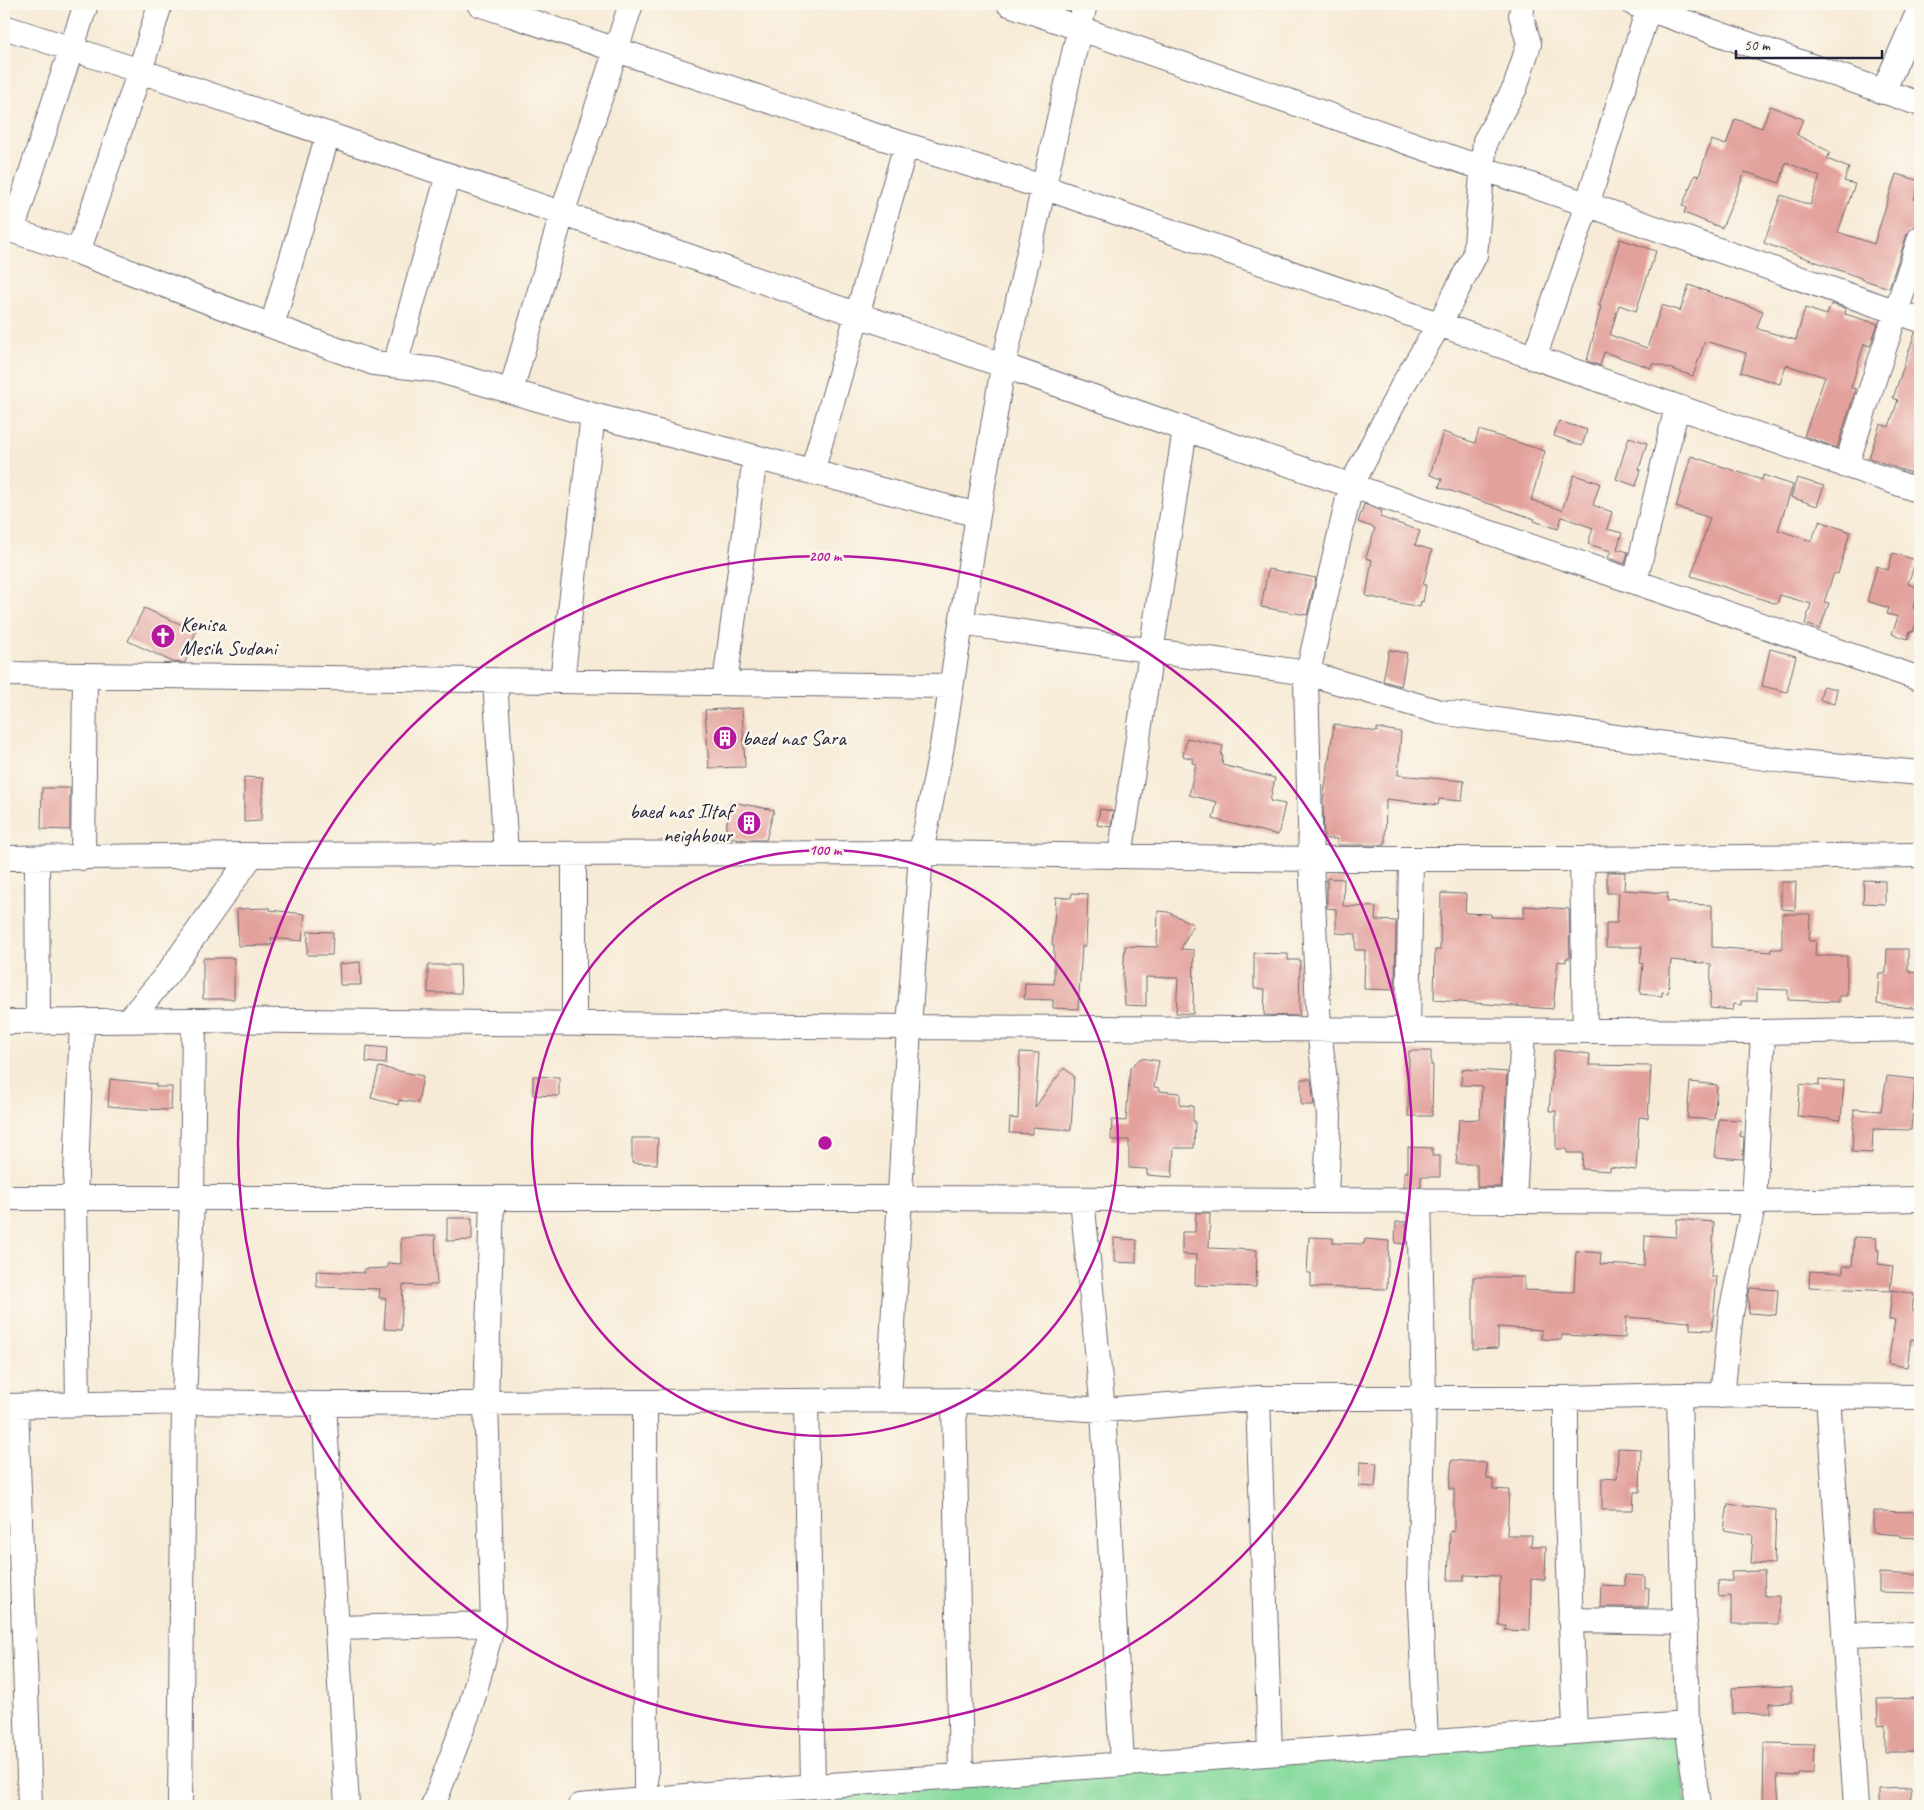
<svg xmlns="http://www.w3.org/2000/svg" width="1924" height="1810" viewBox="0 0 1924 1810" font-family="Caveat,sans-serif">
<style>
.green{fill:#84d99c;stroke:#537e6c}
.building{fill:#e3a19c}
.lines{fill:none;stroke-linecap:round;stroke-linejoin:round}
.minor-casing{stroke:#6d6872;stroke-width:26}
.minor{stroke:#fff;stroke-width:24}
.ring{fill:none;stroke:#b5179e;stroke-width:2.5}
.labels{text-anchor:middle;stroke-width:5;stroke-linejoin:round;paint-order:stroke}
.poi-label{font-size:21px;fill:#22223b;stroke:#fbf7ec;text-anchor:start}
.centre{fill:#b5179e;stroke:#fbf7ec;stroke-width:2.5}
.ring-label{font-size:15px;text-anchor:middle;font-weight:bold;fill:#b5179e;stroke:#fbf7ec;stroke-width:5;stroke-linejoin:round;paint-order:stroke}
</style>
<rect width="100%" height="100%" fill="#fbf7ec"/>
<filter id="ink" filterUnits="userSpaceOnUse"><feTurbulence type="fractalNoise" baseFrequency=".02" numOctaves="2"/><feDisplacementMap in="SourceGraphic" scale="10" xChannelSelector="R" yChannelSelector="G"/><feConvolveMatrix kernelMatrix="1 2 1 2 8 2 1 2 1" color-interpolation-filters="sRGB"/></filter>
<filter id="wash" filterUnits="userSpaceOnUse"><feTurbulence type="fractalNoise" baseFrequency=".0096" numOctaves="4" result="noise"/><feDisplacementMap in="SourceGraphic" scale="20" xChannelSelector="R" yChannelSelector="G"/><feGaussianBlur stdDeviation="1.12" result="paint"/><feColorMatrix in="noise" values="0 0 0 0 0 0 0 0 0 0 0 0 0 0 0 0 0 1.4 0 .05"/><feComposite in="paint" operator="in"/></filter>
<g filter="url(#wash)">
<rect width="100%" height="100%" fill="#f7ebd7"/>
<path class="green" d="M1675,1725L1686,1806H727V1805Z"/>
<g id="blocks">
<path class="building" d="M1770,106L1803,119L1797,135L1830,152L1827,159L1849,168L1844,181L1855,184L1838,232L1874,244L1896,174L1920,181L1914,199L1920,201V208L1915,226L1907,234L1889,288L1861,279V278L1764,243L1781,195L1810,205L1820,177L1786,162L1780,183L1745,172L1722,228L1684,213L1686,207L1682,206L1695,175L1699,176L1711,140L1726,145L1735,119L1762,128Z
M1620,239L1656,251L1636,311L1619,305L1610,335L1647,348L1662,305L1680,311L1689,285L1763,311L1757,327L1758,329L1796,340L1805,308L1827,315L1831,304L1846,309L1845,314L1878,324L1870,346L1864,344L1851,388L1856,389L1837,448L1804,436L1825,377L1786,365L1780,384L1741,372L1746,353L1705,341L1693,376L1653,363L1651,368L1604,352L1600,366L1587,361L1601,306H1599Z
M1915,333H1920V476L1869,458L1880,424L1889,427L1898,400L1893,398Z
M1559,421L1587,430L1582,446L1554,436Z
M1479,430L1545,451L1531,500L1562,510L1574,475L1600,483L1593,505L1612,512L1607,529L1622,533L1617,549L1628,552L1625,564L1608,558L1611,551L1588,544L1593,528L1562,517L1558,529L1534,521L1535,519L1439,487L1442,479L1430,475L1443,432L1475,443Z
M1629,437L1647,443L1639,469L1641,470L1636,486L1616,479Z
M1691,456L1762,480L1763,475L1793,485L1778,530L1811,541L1820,521L1850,532L1838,574L1834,573L1824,602L1829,603L1820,629L1805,624L1811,604L1780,595L1777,604L1691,576L1710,518L1676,507Z
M1797,478L1824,486L1817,506L1791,497Z
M1364,504L1382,511L1380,517L1420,531L1415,545L1432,550L1423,585H1426L1423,602L1421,601L1420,607L1366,596L1372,560L1366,558L1375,528L1358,522Z
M1893,553L1916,560L1908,584L1919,588L1913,608L1920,611L1913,632L1910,631L1908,639L1892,634L1898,617L1887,614L1889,608L1867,601L1877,566L1888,570Z
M1268,569L1316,578L1307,615L1261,607Z
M144,608L196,631L185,663L173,662L128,641Z
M1770,649L1796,656L1787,692L1762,686Z
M1389,650L1407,653L1401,686L1383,681Z
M1823,686L1837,689L1834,704L1820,700Z
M742,708L745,767L709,768L705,710Z
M1334,724L1377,732V728L1401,732L1398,775L1464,781L1462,801L1439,799L1438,805L1386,799L1385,845H1337V839H1324L1323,801Z
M1187,738L1223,746L1221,756H1223L1222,765L1275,778L1270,801L1285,804L1278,835L1213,819L1217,802L1189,795L1196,764L1192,763L1193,759L1183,756Z
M244,777L263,778L261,821L244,822Z
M42,788H70V830L41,829Z
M732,802L774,810L766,840H745L724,836Z
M1100,809L1113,811L1111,827L1097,825Z
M1607,872H1625L1624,890L1668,893L1667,901L1677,902V904L1712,905V947L1771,952V949H1782V914H1810L1809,941H1816L1815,956H1847V996H1839V1002L1788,1000V990L1757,989V1001H1741V1005L1734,1004L1733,1010L1710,1008L1711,964L1671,960L1668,993L1662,992V996L1640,994L1643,964L1640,963L1642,947H1606V923H1617L1619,893H1607Z
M1327,878L1344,879L1343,906L1376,907L1375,920L1396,921L1395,990L1364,989L1365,950H1355L1356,934L1336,933V909L1327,908Z
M1864,880L1885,881V904L1863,903Z
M1781,882H1796L1795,910L1781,909Z
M1072,893L1088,894L1086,946H1082L1078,1009L1053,1008V1000L1024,999L1025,983L1054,984V945H1052L1056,897L1071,898Z
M1441,893L1466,894L1465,913L1491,914V917L1524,918V906L1569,909L1570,958H1566V962L1558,961L1553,1009L1434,1000L1435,950H1440Z
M270,908V910L305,914L302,941L271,938L272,945L238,946L237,909Z
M1158,911L1168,912L1193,924L1181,949L1194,950L1193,1014L1176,1013L1178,978L1146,977V1006L1125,1005L1123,976L1125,946L1157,947Z
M308,931L333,932L332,955H307Z
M1887,949H1908V971L1920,974V1009L1877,1004L1879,973H1886Z
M1254,953L1288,954V960H1300L1299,1016L1264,1015L1265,989L1254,988Z
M203,958H234V999H203Z
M360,962L361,985H340L339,964Z
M428,965H460L461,993H428Z
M367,1046L387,1048L386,1064L366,1062Z
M1557,1050L1590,1054L1589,1065L1651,1066L1648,1118L1639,1117L1636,1170L1610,1167V1171L1582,1169L1583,1153H1567V1149H1556V1111H1549L1554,1051Z
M1409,1051H1431V1065H1433L1432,1116H1408Z
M1020,1052L1039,1053L1035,1107L1064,1068L1074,1076L1071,1130L1032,1127V1134L1009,1133L1010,1118L1018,1119Z
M1141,1058L1159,1061L1154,1087L1159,1088V1091L1180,1093V1105L1193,1106V1121H1195L1194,1148H1174L1172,1177L1147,1175V1169L1129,1168V1140H1111L1112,1120L1126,1121L1130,1068Z
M379,1067L423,1076L418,1103L399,1100L398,1105L371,1098Z
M1462,1069L1507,1072L1501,1187H1477V1164H1456L1459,1120L1480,1119L1482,1086L1461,1085Z
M533,1076L559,1077V1096L533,1095Z
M1887,1076L1915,1079L1911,1130L1873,1129L1872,1153L1852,1152L1854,1109L1881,1111Z
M110,1079L156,1084V1087H172L171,1110L143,1109L108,1106Z
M1301,1079H1311L1314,1105H1301Z
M1819,1079L1844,1081L1841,1120L1797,1116L1800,1084L1819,1086Z
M1690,1082L1717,1085L1714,1120L1687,1118Z
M1719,1119L1741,1120L1740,1136L1744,1137L1743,1159L1715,1157Z
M632,1138H658L657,1164L632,1163Z
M1408,1147L1432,1148V1156H1440V1177H1421V1187H1404V1172H1408Z
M1196,1213H1210L1209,1248L1257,1250L1256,1287L1195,1285L1196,1255L1182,1254V1232H1195Z
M447,1218H472V1240L447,1241Z
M1677,1219L1714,1222L1711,1277H1717L1712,1330L1690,1329V1322L1626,1317L1625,1338L1562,1335L1561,1340L1541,1339L1542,1330L1498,1327V1348L1473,1349V1277H1524V1290L1574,1292L1576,1251L1601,1253L1600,1264L1644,1266L1645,1235L1676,1237Z
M1396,1222H1406V1244L1395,1243Z
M435,1235L437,1285H430V1286L403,1285L401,1330L384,1329L386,1298H379L380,1289L317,1287L316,1271L365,1273L364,1269L387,1268L388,1263L401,1264V1238Z
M1309,1237L1333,1238V1243L1364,1244L1365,1239L1389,1241L1387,1289L1311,1287V1273H1307Z
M1854,1237L1876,1238L1877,1250H1879L1878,1264L1893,1266L1890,1291L1809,1287L1810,1271L1843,1273V1266H1852Z
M1114,1238L1137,1240L1136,1263L1114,1262Z
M1750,1288L1778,1290L1776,1315L1749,1313L1748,1299Z
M1892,1290L1914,1294L1912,1310L1920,1311V1341L1911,1339L1907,1367L1888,1364L1895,1320H1889Z
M1618,1448L1641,1449L1640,1492H1634L1633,1510H1602V1478L1617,1479Z
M1452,1460L1486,1463L1487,1479H1493V1489L1509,1490L1507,1535H1532L1531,1546H1546L1545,1580L1531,1579L1530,1631L1505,1630L1506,1626H1499L1500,1576L1464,1575V1581H1448L1450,1531L1454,1532V1489H1449Z
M1360,1462L1377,1463L1375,1487L1359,1486Z
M1728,1504L1776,1510L1774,1564L1751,1563L1753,1535L1724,1530Z
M1873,1511L1919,1512L1918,1538L1901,1537V1535L1873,1533Z
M1764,1571L1765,1596H1779V1624H1731V1596L1719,1597L1718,1581L1732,1580L1731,1572Z
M1879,1573L1918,1575V1593L1879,1592Z
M1625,1575L1645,1576V1588H1649L1648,1607H1600L1601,1585L1625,1586Z
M1770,1686L1791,1687V1702L1770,1703V1713L1733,1714L1732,1688Z
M1919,1698L1920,1723L1916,1724V1752H1885V1724L1878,1725L1877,1699Z
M1764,1743L1814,1744L1813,1773L1799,1774V1776L1777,1775L1779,1806H1763Z
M1911,1788L1912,1806H1879V1789Z"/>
</g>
</g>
<g filter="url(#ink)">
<use href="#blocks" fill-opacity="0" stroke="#6d6872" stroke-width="1"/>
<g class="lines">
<defs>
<path id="minor" d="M479,4L844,126L1043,187L1920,491
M1009,4L1920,320
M1634,4L1920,104
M4,27L140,71L724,268L1185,429L1920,679
M1883,92L1920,8
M4,228L78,252L285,331L374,363L437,370L593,415L978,515
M12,231L86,4
M78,252L140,71L160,4
M272,326L328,134
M1534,358L1587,205L1648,9
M395,365L448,175
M511,391L562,214L631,4
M1846,466L1920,238
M812,472L906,145
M1635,582L1677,407
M961,623L1307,673L1440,712L1787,761L1920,773
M4,674L951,686
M495,680L506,854
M562,681L593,415
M725,683L755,457
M1120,856L1185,429
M4,858L252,855L506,854L921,853L1311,859H1582L1920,855
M83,858L85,675
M37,859L38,1021
M1582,859L1585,1031
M130,1019L168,973L252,855
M4,1022L194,1020L909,1027L1763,1032L1920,1029
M574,1023V854
M1408,1030L1411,859
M4,1198H900L1754,1202L1920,1199
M1082,1199L1103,1410L1122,1764
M1326,1200L1329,1116L1319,1029L1311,859L1306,681L1351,486L1404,383L1439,325L1475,255L1485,141L1515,88L1529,44L1521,15L1523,4
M1419,1200L1424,1397L1419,1585L1426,1742
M1514,1201L1523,1031
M1679,1395L1687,1724L1698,1806
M1722,1396L1731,1313L1754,1202L1763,1032
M1828,1396L1856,1806
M1258,1398L1270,1753
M1566,1398V1486L1575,1732
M954,1400L961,1775
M806,1401L813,1786
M889,1401L909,1027L921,853L942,746L978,515L1003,367L1085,4
M645,1402L646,1800
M78,1404L75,1199L82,1021
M324,1404L347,1806
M4,1406L184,1402L324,1404L954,1400L1103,1410L1258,1398H1566L1679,1395L1920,1397
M16,1406L30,1806
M1570,1620L1685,1622
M337,1628L493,1624
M1844,1635L1920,1633
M180,1806L184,1402L192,1199L194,1020
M433,1806L471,1705L493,1624L486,1403L492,1198
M580,1806L718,1793L1687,1724"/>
</defs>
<use href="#minor" class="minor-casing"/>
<use href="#minor" class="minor"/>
</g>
</g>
<g class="ring">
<circle cx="825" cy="1143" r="293"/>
<circle cx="825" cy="1143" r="587"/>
</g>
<defs>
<symbol id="church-disc" viewBox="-11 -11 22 22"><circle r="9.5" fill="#b5179e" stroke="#fbf7ec"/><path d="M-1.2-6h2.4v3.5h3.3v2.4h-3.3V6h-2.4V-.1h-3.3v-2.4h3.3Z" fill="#fff"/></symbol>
<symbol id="building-disc" viewBox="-11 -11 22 22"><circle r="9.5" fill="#b5179e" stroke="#fbf7ec"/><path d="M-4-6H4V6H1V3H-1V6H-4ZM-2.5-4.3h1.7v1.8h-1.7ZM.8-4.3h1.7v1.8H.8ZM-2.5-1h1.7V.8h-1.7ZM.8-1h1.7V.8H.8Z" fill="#fff"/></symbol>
</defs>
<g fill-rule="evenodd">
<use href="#church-disc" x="149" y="622" width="28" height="28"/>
<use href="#building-disc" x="711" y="724" width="28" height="28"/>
<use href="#building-disc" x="735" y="809" width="28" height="28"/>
</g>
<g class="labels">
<g class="poi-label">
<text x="180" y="631">Kenisa<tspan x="180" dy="24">Mesih Sudani</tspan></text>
<text x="742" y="745">baed nas Sara</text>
<text x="732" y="818" text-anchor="end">baed nas Iltaf<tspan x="732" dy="24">neighbour</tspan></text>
</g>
</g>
<circle cx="825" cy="1143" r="8" class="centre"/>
<g class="ring-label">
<text x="825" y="561">200 m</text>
<text x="825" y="855">100 m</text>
</g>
<rect width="1924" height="1810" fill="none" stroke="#fbf7ec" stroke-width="20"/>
<path d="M1736 50v8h146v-8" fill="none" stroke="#22223b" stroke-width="2.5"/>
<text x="1744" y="50" font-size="15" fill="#22223b" stroke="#fbf7ec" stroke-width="4" paint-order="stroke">50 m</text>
</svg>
